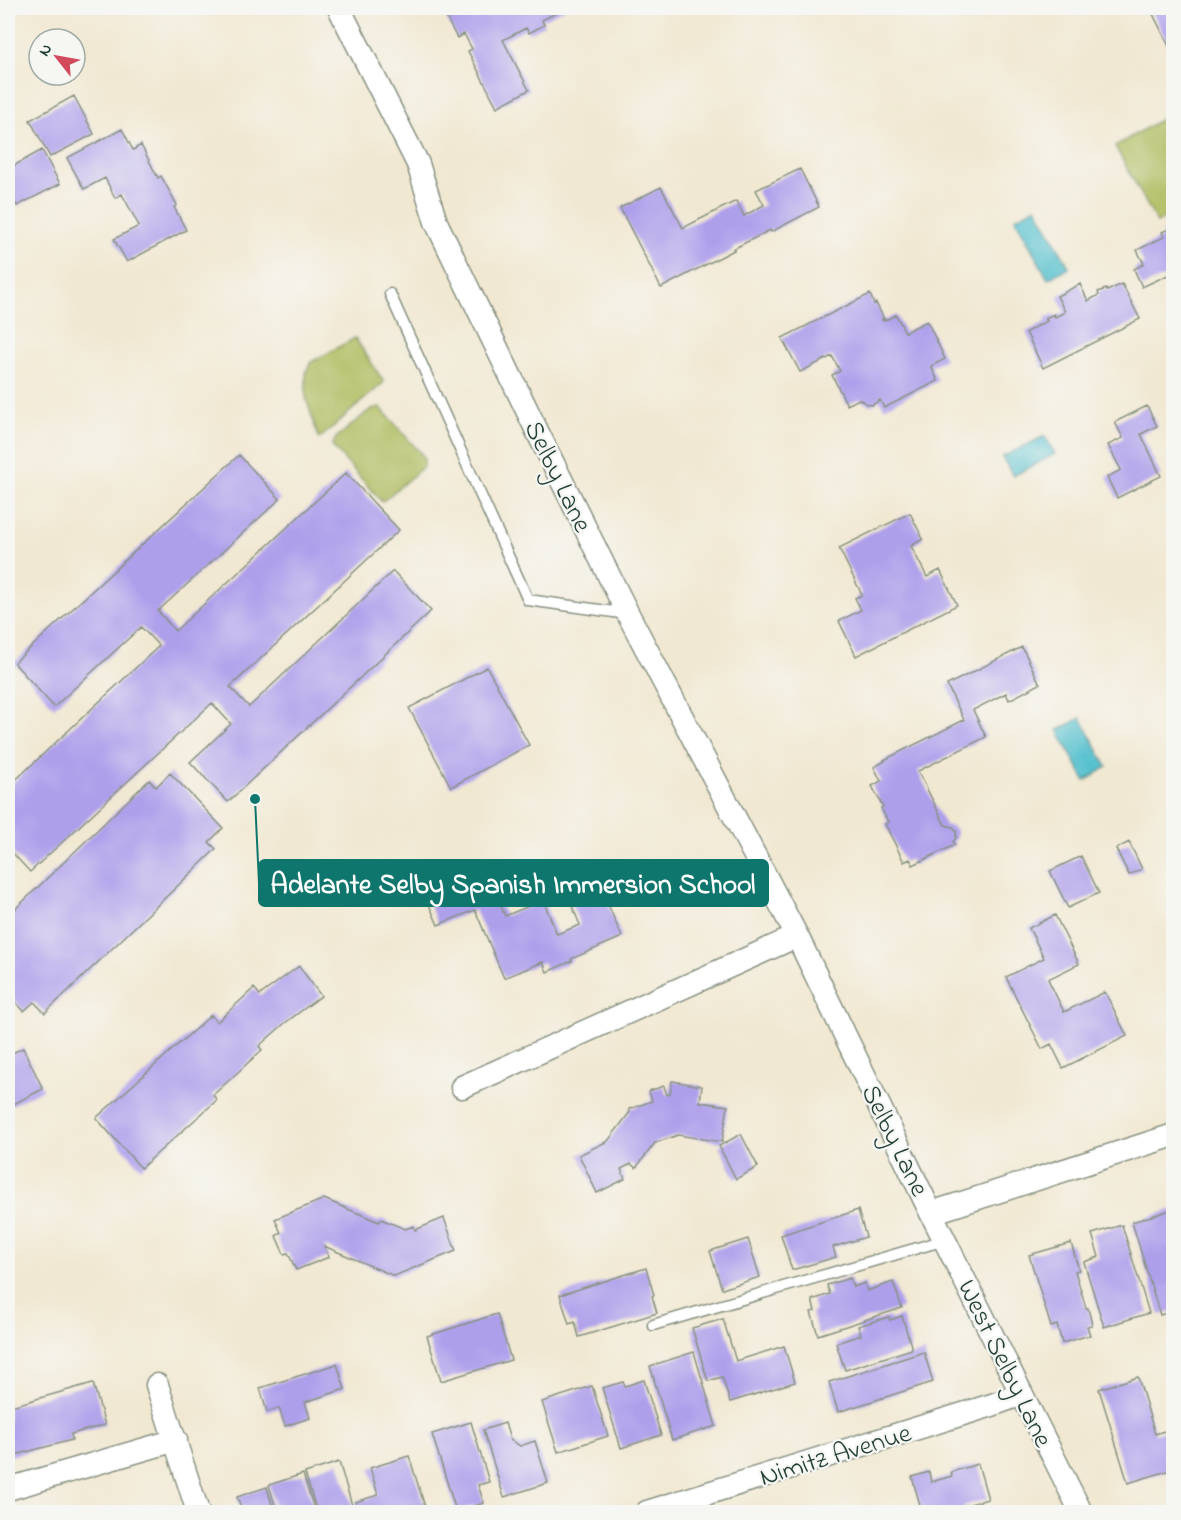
<svg xmlns="http://www.w3.org/2000/svg" width="1181" height="1520" viewBox="0 0 1181 1520" font-family="'Indie Flower',sans-serif">
<style>
.green{fill:#aebb5d;stroke:#667c48;stroke-width:1.5}
.water{fill:#53bfcd;stroke:#397e80;stroke-width:1.5}
.building{fill:#ae9feb}
.lines{fill:none;stroke-linecap:round;stroke-linejoin:round}
.service-casing{stroke:#889282;stroke-width:13}
.minor-casing{stroke:#889282;stroke-width:25}
.service{stroke:#fff;stroke-width:10}
.minor{stroke:#fff;stroke-width:22}
.labels{text-anchor:middle;stroke-width:4.5;stroke-linejoin:round;paint-order:stroke}
.street-label{font-size:27px;fill:#1f3d34;stroke:#f6f6f2}
.leader{fill:none;stroke:#0f766e;stroke-width:2}
.callout-dot{fill:#0f766e;stroke:#f6f6f2;stroke-width:2}
.callout{fill:#0f766e;stroke:#0f766e;stroke-width:2}
.callout-label{font-size:28px;text-anchor:middle;font-weight:bold;fill:#fff}
</style>
<rect width="100%" height="100%" fill="#f6f6f2"/>
<filter id="ink" filterUnits="userSpaceOnUse"><feTurbulence type="fractalNoise" baseFrequency=".0167" numOctaves="2"/><feDisplacementMap in="SourceGraphic" scale="12" xChannelSelector="R" yChannelSelector="G"/><feConvolveMatrix kernelMatrix="1 2 1 2 8 2 1 2 1" color-interpolation-filters="sRGB"/></filter>
<filter id="wash" filterUnits="userSpaceOnUse"><feTurbulence type="fractalNoise" baseFrequency=".008" numOctaves="4" result="noise"/><feDisplacementMap in="SourceGraphic" scale="24" xChannelSelector="R" yChannelSelector="G"/><feGaussianBlur stdDeviation="1.35" result="paint"/><feColorMatrix in="noise" values="0 0 0 0 0 0 0 0 0 0 0 0 0 0 0 0 0 1.4 0 .05"/><feComposite in="paint" operator="in"/></filter>
<g filter="url(#wash)">
<rect width="100%" height="100%" fill="#f1e8d1"/>
<path class="green" d="M1165,117L1173,132V214L1157,223L1115,146Z
M355,338L384,382L319,439L306,398V372L311,362Z
M380,407L424,457V466L382,502L332,446L336,438L371,409Z"/>
<path class="water" d="M1036,207L1069,267L1048,279L1015,218Z
M1045,436L1055,454L1013,476L1002,457Z
M1081,718L1107,767L1085,781L1058,730Z"/>
<g id="blocks">
<path class="building" d="M441,8H566L542,20L544,25L529,33L526,28L503,40L529,90L497,107L468,51L472,49L464,34L457,38Z
M1150,8H1174V44L1169,46Z
M74,96L94,134L50,157L30,120Z
M122,129L133,150L141,145L158,178L161,176L177,205L174,207L186,230L127,262L114,239L139,226L122,194L115,198L105,178L84,189L67,158Z
M42,150L60,184L17,206L8,189V169Z
M800,169L819,207L771,232L770,230L733,249L734,250L661,288L620,208L661,187L683,228L736,201L744,216L764,205L756,190Z
M1174,227V280L1170,274L1142,287L1134,269L1144,264L1137,250L1164,237L1162,232Z
M1080,284L1088,301L1099,295L1098,292L1106,289L1107,291L1122,284L1140,319L1043,368L1026,332L1047,321L1045,318L1054,314L1055,317L1065,312L1057,296Z
M870,294L874,304L876,303L884,319H882L883,321L896,315L905,332L927,321L945,359L931,366L938,381L884,408L880,400L872,405L867,404L859,399L847,405L832,375L840,371L832,356L800,372L782,338Z
M1147,406L1157,426L1141,434L1161,476L1117,498L1107,477L1121,470L1108,445L1123,438L1115,422Z
M239,455L280,499L158,611L175,631L346,473L399,530L230,687L249,707L393,571L431,611L228,802L190,762L231,724L212,703L30,872L8,848V787L159,646L141,627L54,707L14,663Z
M910,513L923,539L911,546L927,577L940,570L957,605L856,656L839,621L861,610L855,598L862,595L839,548Z
M1022,647L1040,684L1009,700L1006,693L973,710L986,737L918,771L945,825L953,827L956,830V838L953,842L955,845L913,865L910,859L904,862L885,824L888,822L881,808L883,807L872,786L881,781L874,767L885,761L884,760L964,720L947,685Z
M487,667L529,745L451,787L409,708Z
M170,773L223,828L209,842L216,849L45,1013L34,1002L24,1011L8,994V916L149,780L156,787Z
M1129,842L1142,869L1129,875L1116,849Z
M1081,856L1099,893L1068,908L1050,871Z
M592,867L622,937L571,959L572,961L547,972L543,962L504,978L475,910L438,925L427,900L460,886L467,900L470,898L468,893L491,883L505,916L543,900L557,934L580,925L566,891L578,886L574,875Z
M1055,915L1079,964L1048,979L1064,1012L1105,992L1127,1036L1063,1068L1051,1044L1042,1049L1006,977L1044,958L1029,928Z
M299,966L321,996L285,1023L259,1046L262,1050L213,1095L217,1100L141,1168L96,1118L211,1015L217,1022L254,988L260,995Z
M23,1048L43,1089L8,1107V1055Z
M672,1081L702,1086L700,1102L728,1106L722,1142L678,1135L655,1143L636,1168L631,1164L621,1169L625,1179L597,1193L579,1155L608,1141L630,1112L629,1109L652,1101L649,1091L664,1086L667,1095L670,1094Z
M741,1134L758,1167L736,1179L719,1146Z
M324,1199L379,1222L381,1219L405,1229L414,1226L415,1230L444,1218L456,1251L394,1276L324,1246L329,1257L296,1270L288,1253L284,1254L276,1236L281,1233L275,1219Z
M1174,1209V1311L1160,1315L1132,1222Z
M858,1210L866,1237L833,1247L836,1257L792,1270L781,1235Z
M1122,1225L1149,1313L1104,1327L1084,1262L1099,1257L1092,1234Z
M748,1239L760,1277L722,1289L710,1251Z
M1071,1243L1079,1270L1075,1271L1086,1308H1088L1092,1325L1087,1326L1090,1335L1062,1343L1057,1325L1051,1327L1029,1255Z
M646,1268L654,1295L652,1296L657,1313L579,1337L575,1322L569,1324L560,1295Z
M850,1278L853,1287L865,1283L867,1291L893,1282L902,1308L818,1335L811,1312L815,1311L812,1300L830,1294L827,1285Z
M497,1314L511,1360L441,1381L427,1336Z
M902,1316L912,1349L845,1370L836,1343L861,1335L858,1326L889,1317L890,1320Z
M723,1319L736,1361L784,1346L795,1382L730,1402L722,1377L708,1381L692,1328Z
M694,1352L716,1426L672,1440L650,1366Z
M924,1352L933,1382L838,1412L829,1382Z
M337,1364L345,1389L305,1402L310,1418L285,1426L279,1408L267,1412L260,1388Z
M1138,1377L1155,1434L1174,1428V1469L1128,1483L1099,1389Z
M644,1380L661,1435L621,1448L602,1388L623,1382L625,1386Z
M93,1383L105,1425L71,1434L72,1440L11,1456L8,1442V1407Z
M592,1386L608,1436L558,1452L542,1402Z
M471,1422L489,1482L478,1485L484,1503L456,1511L432,1434Z
M505,1423L510,1440L520,1446L535,1441L548,1483L504,1497L483,1430Z
M409,1456L426,1510L417,1512H359L355,1502L378,1495L370,1468Z
M339,1462L354,1512H317L305,1473Z
M978,1464L988,1499L963,1506L965,1512H922L912,1477L929,1472L931,1482L952,1476L951,1472Z
M303,1474L315,1512H277L269,1485Z
M267,1487L274,1512H242L237,1497Z"/>
</g>
</g>
<g filter="url(#ink)">
<use href="#blocks" fill-opacity="0" stroke="#889282" stroke-width="1.5"/>
<g class="lines">
<defs>
<path id="service" d="M390,294L528,600L628,614
M653,1325L945,1240"/>
<path id="minor" d="M339,8L418,164L436,222L539,435L628,614L797,936L931,1213L1081,1512
M462,1087L797,936
M931,1213L1174,1135
M157,1385L198,1512
M8,1489L176,1440
M647,1512L992,1405L1022,1394"/>
</defs>
<use href="#service" class="service-casing"/>
<use href="#minor" class="minor-casing"/>
<use href="#service" class="service"/>
<use href="#minor" class="minor"/>
</g>
</g>
<g class="labels">
<g class="street-label">
<text transform="translate(559 476) rotate(64)" y="9">Selby Lane</text>
<text transform="translate(896 1140) rotate(64)" y="9">Selby Lane</text>
<text transform="translate(1006 1363) rotate(64)" y="9">West Selby Lane</text>
<text transform="translate(835 1454) rotate(-17)" y="9">Nimitz Avenue</text>
</g>
</g>
<path class="leader" d="M255 799L259 883"/>
<circle class="callout-dot" cx="255" cy="799" r="6"/>
<rect class="callout" x="259" y="860" width="509" height="46" rx="6"/>
<g class="callout-label">
<text x="513" y="893">Adelante Selby Spanish Immersion School</text>
</g>
<rect width="1181" height="1520" fill="none" stroke="#f6f6f2" stroke-width="30"/>
<g transform="translate(57 57) rotate(301)"><circle r="28" fill="#f6f6f2" stroke="#a0aca6" stroke-width="1.5"/>
<path d="M0-4.5L10 22L0 15L-10 22Z" fill="#d1495b"/>
<text y="-9" font-size="16" font-weight="bold" text-anchor="middle" fill="#1f3d34">N</text>
</g>
</svg>
